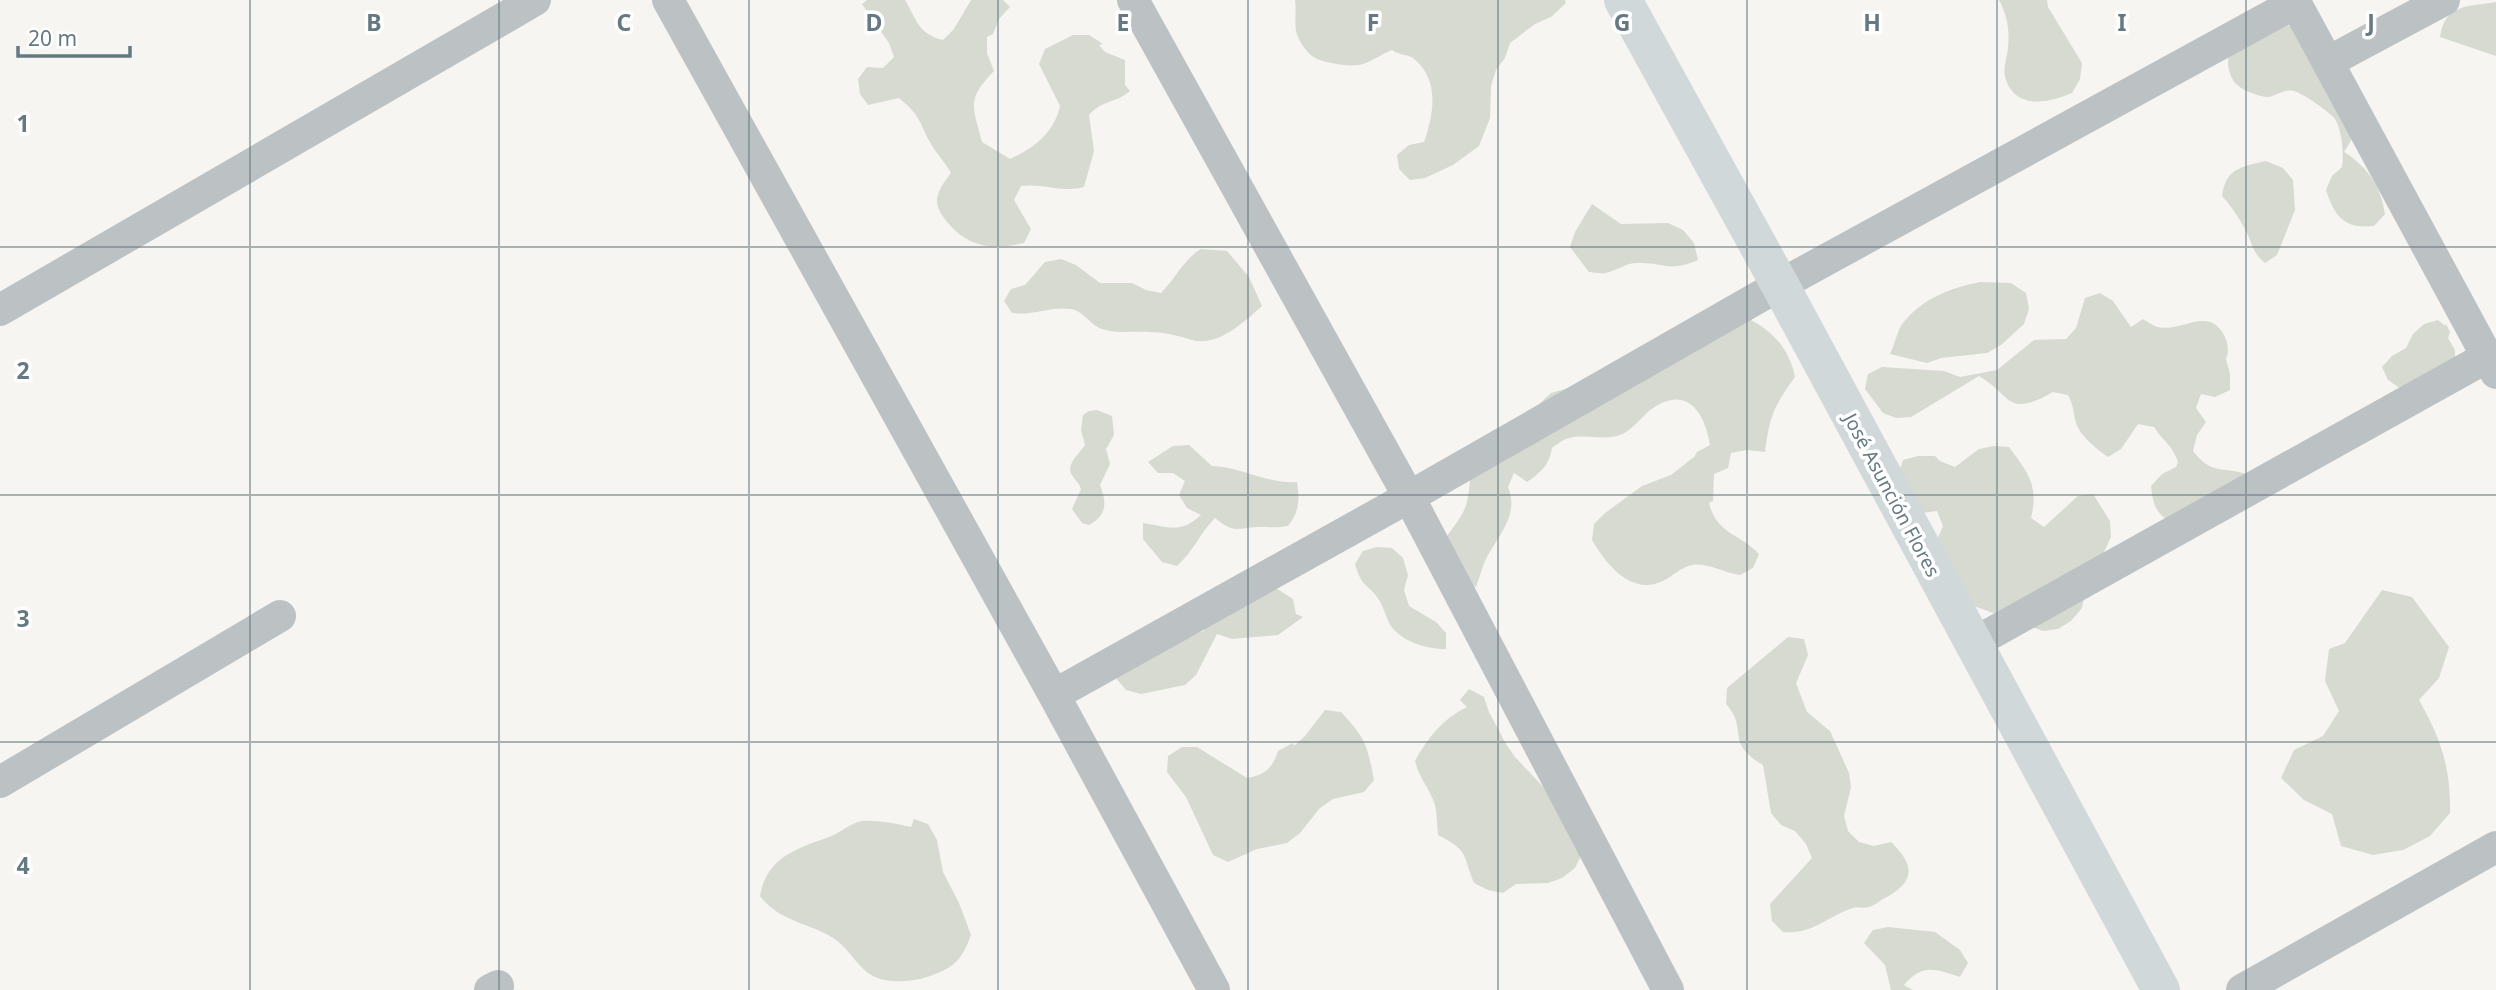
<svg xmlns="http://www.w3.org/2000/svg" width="2496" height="990" viewBox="0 0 2496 990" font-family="'Noto Sans',sans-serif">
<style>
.green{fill:#d6dad1}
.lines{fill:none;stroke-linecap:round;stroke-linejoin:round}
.street{stroke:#bcc2c4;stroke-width:32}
.secondary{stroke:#d1d8da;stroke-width:38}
.grid{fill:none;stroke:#657982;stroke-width:2;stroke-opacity:0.55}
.labels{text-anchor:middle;stroke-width:7;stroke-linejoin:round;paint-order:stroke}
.street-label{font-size:19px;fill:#657982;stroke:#fff}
.grid-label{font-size:23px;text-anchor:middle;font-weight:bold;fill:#657982;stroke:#fff;stroke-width:7;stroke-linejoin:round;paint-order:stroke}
</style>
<rect width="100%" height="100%" fill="#f6f5f2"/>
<path class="green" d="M867,0H905C917,20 918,34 943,40L954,29L971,0H1003L1010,7L999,19L993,34L987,37V53L994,71C966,100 973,106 982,142L1010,159C1034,148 1054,133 1060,106L1039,64L1045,49L1073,35H1089L1103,44L1099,45L1105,52L1125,60V85L1130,91C1113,105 1105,98 1089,115L1094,151L1084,187C1063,193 1043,183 1021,186L1014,200L1031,229L1024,243C993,250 969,248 948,223C943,217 938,210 937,203C936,192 945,181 951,173C945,162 937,154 931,144C918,121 922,117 899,98L868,105L860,94L858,79L867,67L883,68L894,57L889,43L862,4Z
M1295,0H1565L1566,3L1551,17L1535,24L1510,43L1505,58L1496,70L1491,86L1490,118L1479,146L1453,165L1425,178L1410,180L1399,169L1397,155L1409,145L1424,142C1434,114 1440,79 1413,58C1407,54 1398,55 1392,50C1381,54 1373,61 1363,64C1352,68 1325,63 1315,58C1308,54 1301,44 1298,37C1293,27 1297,12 1295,0Z
M1999,0H2047L2048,7L2082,63L2080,79L2072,93C2051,102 2017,111 2006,80C2002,69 2007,59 2008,48C2010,30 2007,15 1999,0Z
M2496,2V56L2440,37C2445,3 2468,7 2496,2Z
M2284,25L2300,27L2352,139L2344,152C2368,167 2381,187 2385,214L2374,226C2344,229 2335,217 2326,190L2332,176L2342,167C2344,154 2342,130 2335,119C2330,112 2302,93 2294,91C2283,89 2278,95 2268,97C2264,97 2256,95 2252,93C2229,86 2225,68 2230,46Z
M2266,161L2283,168L2293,180L2295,210L2277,255L2265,263C2254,254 2253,247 2248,235C2241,221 2233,208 2222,196C2226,168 2241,167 2266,161Z
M1592,204L1621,224L1668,223L1683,230L1694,243L1698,260C1667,273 1665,262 1637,263C1625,263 1617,271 1605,273C1601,274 1593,272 1589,272L1570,247L1575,232Z
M1201,249L1227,251L1249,277L1262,306C1244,322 1218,347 1192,340C1178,336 1165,332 1150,332C1134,331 1117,334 1102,329C1090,325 1084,311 1071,309C1050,306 1034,316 1012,313L1004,301L1011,289L1025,285L1045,262L1061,259L1076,265L1100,283H1132L1146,290L1161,293C1176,278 1183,260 1201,249Z
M1980,282L2011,283L2026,293L2029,309L2024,324L2001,345L1987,353L1941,358L1927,363L1890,354C1895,345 1897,330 1903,323C1922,299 1950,288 1980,282Z
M2100,293L2113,301L2131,327L2143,319C2148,322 2153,326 2158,327C2182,333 2209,304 2225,337C2228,344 2229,352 2226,359L2230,374V390L2215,397L2201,394L2196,408L2206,422L2197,435L2193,451C2213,477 2223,465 2249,475L2174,524C2157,515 2153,506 2151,486L2162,474L2176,467L2178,462C2173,446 2163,441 2154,427L2138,424L2121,449L2108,457C2097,449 2080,436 2076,423C2073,412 2074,406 2068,395L2053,392C2006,419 2012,395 1979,376L1911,417L1896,418L1883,413L1865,389L1868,374L1882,367L1944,371L1960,377L1997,370L2034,340L2066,339L2076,328L2085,298Z
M1749,319C1773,331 1790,350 1795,377C1773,408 1770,415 1765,452L1747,450L1731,453L1728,468L1714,474L1713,501L1709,503C1717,535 1740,533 1759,554L1753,568L1740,575C1725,573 1706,562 1692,565C1681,567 1673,576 1663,581C1631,596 1607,565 1592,540L1594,524L1605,513L1642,486L1671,475L1694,457L1697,452L1710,445C1704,408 1684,384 1649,411C1640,419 1631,431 1620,435C1602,441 1583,433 1566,439C1561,441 1556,445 1552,448C1549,466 1541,472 1527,482L1514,473L1508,487C1519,514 1501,532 1488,555C1483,564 1480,576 1476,587L1453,576L1444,540C1468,508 1468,508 1471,468L1551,393L1565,389L1581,388Z
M2438,320L2445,326L2446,324L2450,332L2448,338L2455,350V361L2401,389L2388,380L2382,367L2392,356L2406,348L2413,334L2424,324Z
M1097,410L1112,416L1114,435L1106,449L1110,464L1100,485C1107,503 1107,515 1089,525L1082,523L1072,509L1081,489C1079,482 1075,481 1072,475C1065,465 1079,454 1085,445L1081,430L1083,415L1089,411Z
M1189,445L1212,466C1241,467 1267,484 1297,482C1300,501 1299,512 1288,526C1277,528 1268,527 1258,527C1235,528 1235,534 1215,518C1200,533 1193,552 1177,566L1162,562L1143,539V523C1168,527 1181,534 1201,515L1187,508L1179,495L1185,481L1173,473H1158L1148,462L1173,446Z
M1994,446L2009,447C2028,473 2039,485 2031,518L2044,527L2078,496L2093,494L2110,521L2111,537L2085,593L2082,608L2071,621L2058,629L2043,631L1971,605L1937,540L1943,526L1937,511L1922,513L1898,475L1903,460L1918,456H1935L1940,461L1955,467L1979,449Z
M1377,547L1392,548L1403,558L1408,575L1404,590L1409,606L1436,622L1446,633V649C1427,649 1402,642 1391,626C1386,618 1384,608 1379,600C1368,583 1362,589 1355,564L1363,551Z
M1268,583L1293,599L1296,614L1303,617L1278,635L1232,639L1217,634L1196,675L1185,685L1141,694L1126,690L1116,678L1121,662L1189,635L1204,631L1206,616Z
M2382,590L2412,597L2449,647L2439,678L2419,700C2441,739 2451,768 2450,813L2430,836L2403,850L2373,855L2341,846L2332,814L2304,800L2281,778L2294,750L2323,736L2339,711L2325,681L2329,649L2345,643Z
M1788,637L1804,639L1808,655L1796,683L1807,712L1830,731L1849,773L1851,787L1844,816L1848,831L1859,842L1874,846L1891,842C1917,867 1914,883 1883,899C1879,901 1874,906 1869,907C1864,909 1858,906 1853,908C1827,916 1813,935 1783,932L1772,921L1770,904L1812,858L1806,844L1795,831L1781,825L1771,813L1763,765C1724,742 1749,729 1726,704L1727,688Z
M1469,689L1484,697L1489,712L1506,744L1515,757L1548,792L1582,854L1575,868L1562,878L1548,883L1516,884L1503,893L1488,890L1474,883C1462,853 1469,851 1438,835C1437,825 1437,814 1435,805C1430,789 1419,778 1415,761C1427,738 1444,718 1467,707L1460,700Z
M1325,710L1341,712C1366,739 1367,744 1374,780L1364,792L1333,799L1320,808L1300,833L1287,843L1257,849L1228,862L1213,855L1186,797L1167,772L1168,756L1182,747H1197L1247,778C1265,775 1272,769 1278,751L1293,743L1294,746L1305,736Z
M914,819L928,824L937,840L943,872L959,903L971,935C967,946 963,955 955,963C934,980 890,989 868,973C855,963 847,946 833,938C809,923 778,921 760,896C767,857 796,849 829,837C841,833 849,823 863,821C879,820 896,824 911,827Z
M1888,927L1935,932L1960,950L1968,963L1960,977C1935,969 1923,963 1904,985L1913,990H1891L1885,965L1864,943L1873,930Z"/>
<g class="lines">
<path class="street" d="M668,0L1054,695L1214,990
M1133,0L1409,497L1668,990
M2294,0L2496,373
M2328,62L2444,0
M0,310L535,0
M1972,644L2487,357
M1054,695L1409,497L1780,285L2295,3
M0,782L280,616
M490,990L498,986
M2242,990L2496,847"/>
<path class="secondary" d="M1623,0L1780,285L2161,990"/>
</g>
<path class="grid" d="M250,0V990M499,0V990M749,0V990M998,0V990M1248,0V990M1498,0V990M1747,0V990M1997,0V990M2246,0V990M0,247H2496M0,495H2496M0,742H2496"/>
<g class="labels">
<g class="street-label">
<text transform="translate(1892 495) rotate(62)" y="7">José Asunción Flores</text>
</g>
</g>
<g class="grid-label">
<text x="374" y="31">B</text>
<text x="624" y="31">C</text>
<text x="874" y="31">D</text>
<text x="1123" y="31">E</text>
<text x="1373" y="31">F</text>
<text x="1622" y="31">G</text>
<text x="1872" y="31">H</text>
<text x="2122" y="31">I</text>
<text x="2371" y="31">J</text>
<text x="23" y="132">1</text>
<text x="23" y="379">2</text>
<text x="23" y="627">3</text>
<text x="23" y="874">4</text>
</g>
<path d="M18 46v10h112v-10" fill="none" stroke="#657982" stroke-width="3.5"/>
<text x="28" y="46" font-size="21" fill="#657982" stroke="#ffffff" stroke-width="5" paint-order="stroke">20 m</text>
</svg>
